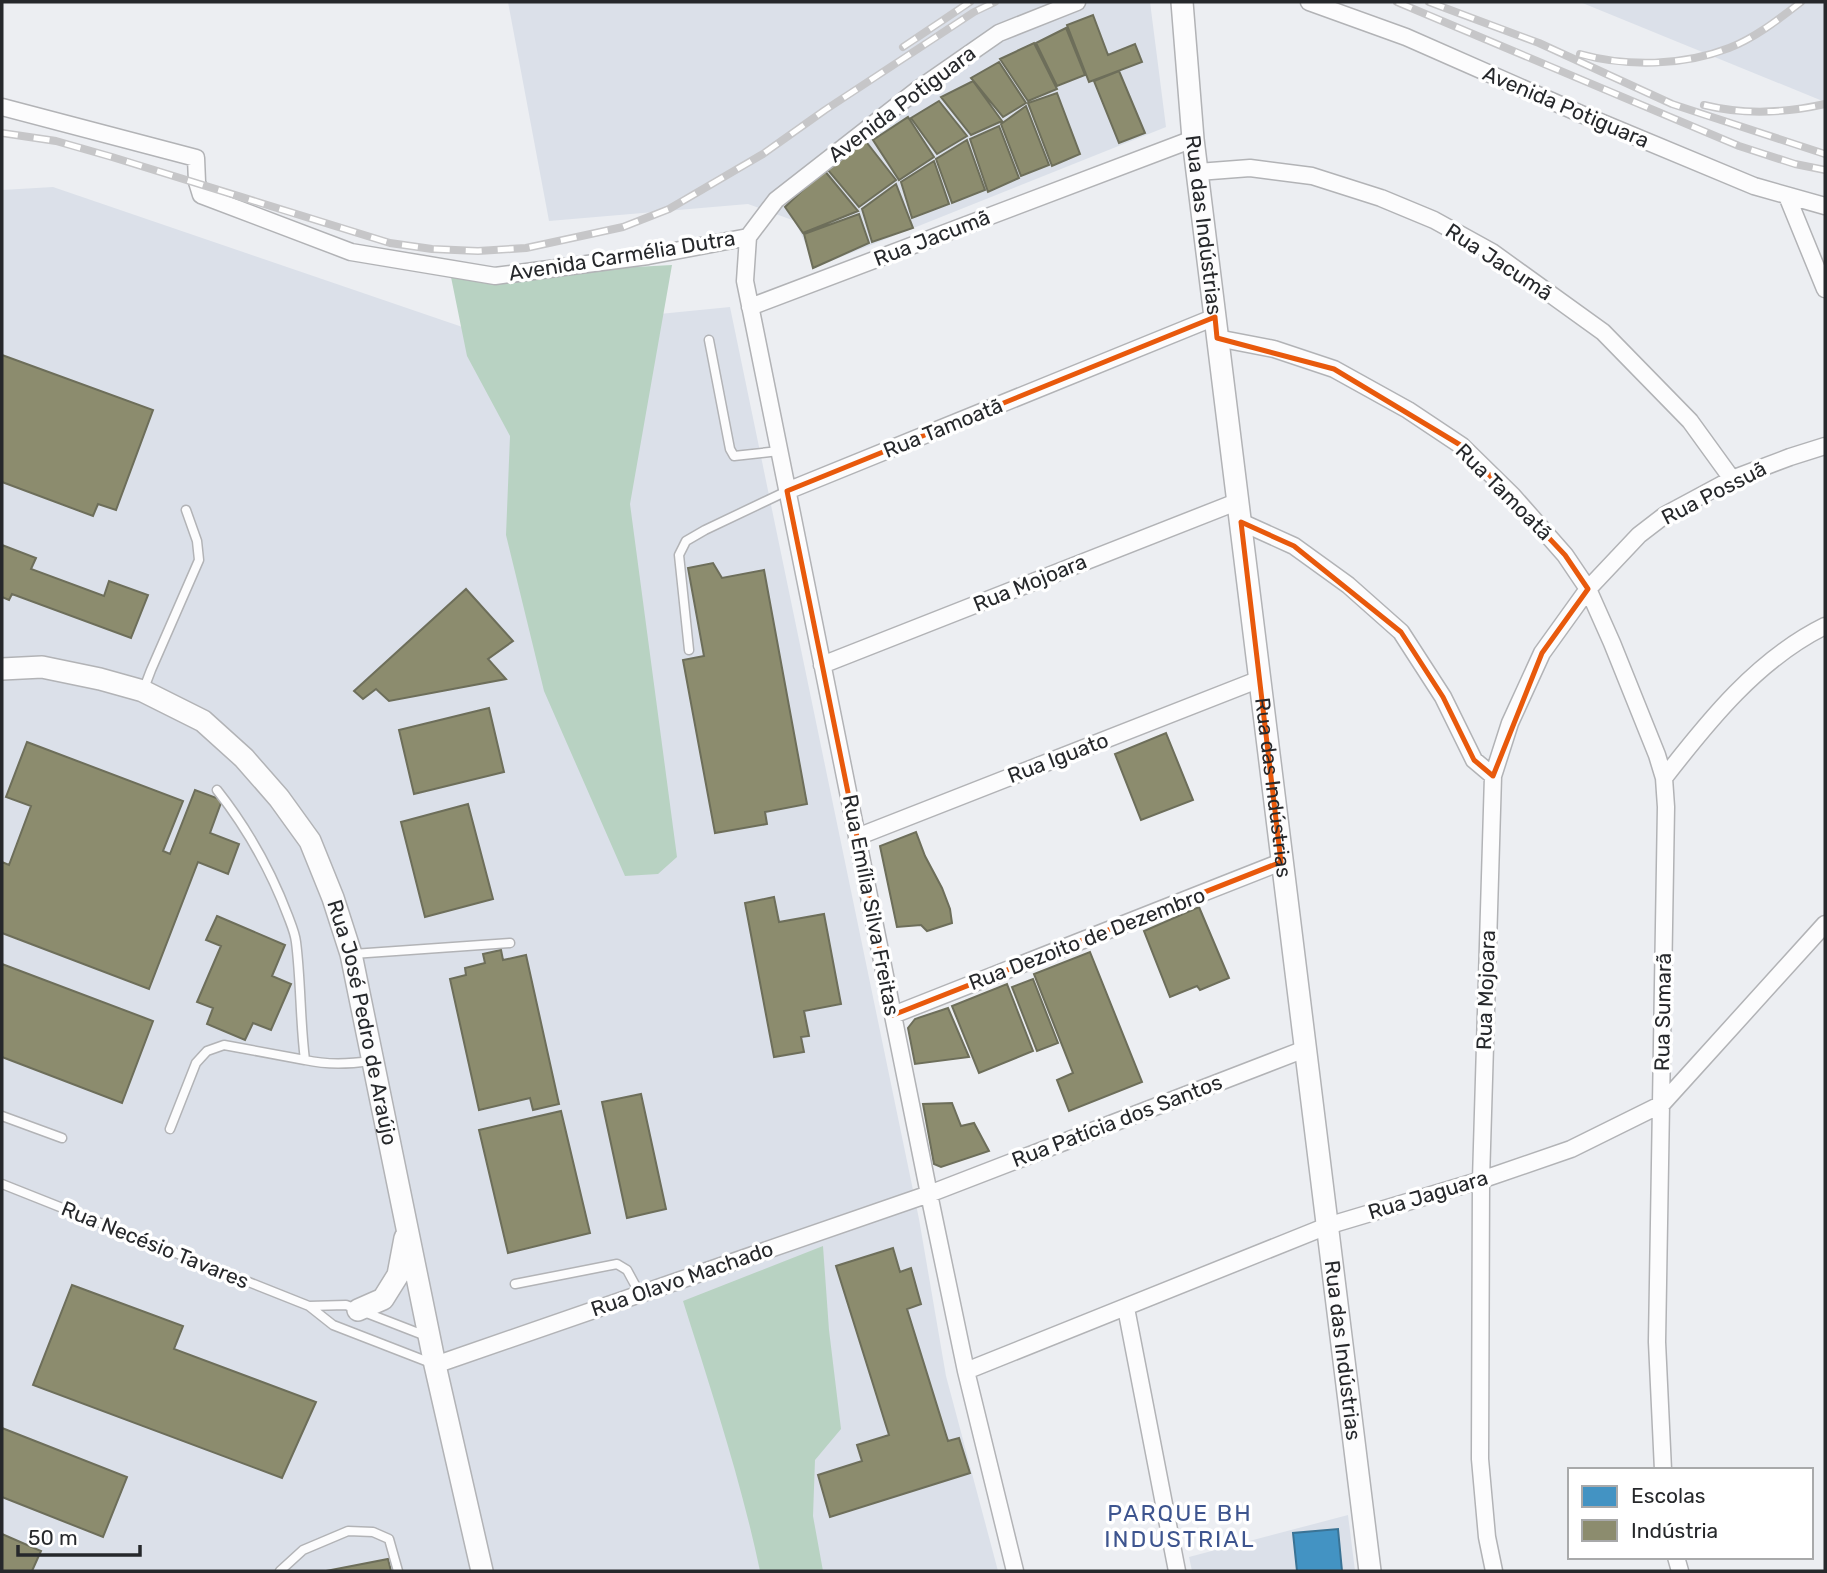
<svg xmlns="http://www.w3.org/2000/svg" width="1827" height="1573" viewBox="0 0 1827 1573" font-family="Rubik,sans-serif">
<style>
.built{fill:#dbe0e9}
.forest{fill:#b8d2c2}
.schools{fill:#4393c3;stroke:#3a7395;stroke-width:2}
.industry{fill:#8c8c6e;stroke:#6d6e5a;stroke-width:2}
.lines{fill:none;stroke-linecap:round;stroke-linejoin:round}
.lane-casing{stroke:#b2b3b6;stroke-width:11}
.street-casing{stroke:#b2b3b6;stroke-width:19}
.secondary-casing{stroke:#b2b3b6;stroke-width:24}
.lane{stroke:#fcfcfd;stroke-width:8}
.street{stroke:#fcfcfd;stroke-width:16}
.secondary{stroke:#fcfcfd;stroke-width:21}
.rail-casing{stroke:#c6c6c8;stroke-width:8}
.rail{stroke:#fff;stroke-width:5;stroke-dasharray:16;stroke-linecap:butt}
.marked{fill:none;stroke:#e8590c;stroke-width:5;stroke-linejoin:round}
.labels{text-anchor:middle;stroke-width:7;stroke-linejoin:round;paint-order:stroke}
.street-label{font-size:21px;fill:#26282b;stroke:#fff}
.neighbourhood-label{font-size:23px;letter-spacing:2px;fill:#3e558f;stroke:#fff}
</style>
<rect width="100%" height="100%" fill="#eceef2"/>
<path class="built" d="M508,2H1150L1166,127L816,267L795,221L748,204L549,221Z
M1580,2H1825V102Z
M53,187L477,332L730,307L919,1219L946,1376L998,1571H2V190Z
M1348,1515L1355,1571H1192L1189,1557Z"/>
<path class="forest" d="M672,265L630,504L677,857L658,874L625,876L544,691L506,535L510,436L467,356L451,277Z
M823,1246L829,1330L841,1429L815,1460L813,1516L823,1571H760C741,1480 711,1390 683,1301Z"/>
<path class="schools" d="M1338,1529L1342,1571H1297L1293,1533Z"/>
<path class="industry" d="M1093,15L1108,55L1135,44L1142,62L1089,82L1067,25Z
M1066,28L1085,75L1057,86L1036,43Z
M1034,43L1057,89L1028,101L1000,59Z
M999,62L1026,103L1003,117L971,78Z
M1119,71L1145,133L1119,143L1094,81Z
M973,81L1002,121L971,135L941,97Z
M1057,93L1080,154L1052,166L1028,103Z
M939,101L967,136L937,154L911,118Z
M1026,106L1049,165L1021,176L1001,124Z
M908,117L934,157L899,180L873,140Z
M999,126L1019,178L988,192L970,139Z
M864,139L896,180L859,207L827,169Z
M967,140L985,190L952,203L936,159Z
M934,161L949,204L912,218L901,182Z
M824,170L858,211L803,233L785,207Z
M896,184L913,228L872,242L862,209Z
M859,214L869,243L813,268L804,234Z
M2,355L153,410L116,510L98,504L93,516L2,482Z
M2,545L36,558L31,569L104,596L109,581L148,595L131,638L12,594L9,600L2,597Z
M713,563L722,578L764,570L807,804L765,812L767,824L715,833L683,660L704,656L688,568Z
M466,589L513,641L488,659L506,679L389,701L376,689L363,699L354,691Z
M489,708L504,772L414,794L399,730Z
M1166,733L1193,800L1141,820L1115,754Z
M27,742L183,801L163,851L170,854L195,790L222,800L210,833L239,844L228,874L198,862L149,989L2,933V862L9,865L31,806L6,797Z
M468,804L493,899L425,917L401,822Z
M916,832L925,856L942,888L950,909L952,923L927,931L921,925L897,927L880,846Z
M774,897L779,922L824,914L841,1004L804,1011L809,1036L801,1037L804,1052L774,1057L745,903Z
M1199,907L1229,978L1200,990L1197,986L1170,997L1144,931Z
M217,916L285,945L272,976L291,984L271,1030L253,1023L245,1040L207,1024L213,1008L197,1002L221,946L206,940Z
M501,950L503,960L526,955L559,1104L533,1110L530,1098L479,1110L450,979L466,975L465,968L485,963L483,954Z
M1090,952L1142,1082L1069,1111L1057,1080L1073,1073L1034,974Z
M2,964L153,1021L122,1103L2,1057Z
M1033,979L1058,1043L1037,1051L1012,987Z
M1007,984L1033,1051L979,1073L952,1006Z
M948,1008L969,1057L915,1064L908,1028L915,1019Z
M641,1094L666,1209L627,1218L602,1102Z
M952,1103L961,1126L974,1123L989,1151L941,1167L934,1164L923,1104Z
M561,1111L590,1233L508,1253L479,1130Z
M893,1248L900,1272L911,1268L921,1304L907,1309L948,1441L959,1438L970,1473L830,1517L818,1475L862,1461L857,1445L889,1435L836,1266Z
M72,1285L183,1326L174,1349L316,1402L282,1478L33,1385Z
M2,1428L127,1477L103,1537L2,1497Z
M2,1534L41,1551L32,1571H2Z
M388,1559L391,1571H326Z"/>
<g class="lines">
<defs>
<path id="lane" d="M709,340L730,449L734,456L779,451
M689,650L679,555L686,541L705,530L787,491
M143,691L151,670L199,560L197,541L186,510
M217,790C247,828 271,871 288,916C291,924 295,933 296,942C301,981 300,1021 305,1060C328,1065 348,1064 372,1061
M353,954L510,943
M2,1116L62,1138
M170,1129L196,1063L207,1051L224,1045L305,1060
M2,1184L309,1306L333,1325L431,1363
M515,1284L617,1264L627,1270L640,1294
M309,1306L346,1305L426,1336
M280,1571L303,1550L348,1531L373,1532L389,1539L398,1571"/>
<path id="street" d="M1309,2L1406,37L1581,114L1754,186L1825,206
M2,107L196,158L197,182L201,195L351,252L495,276L648,256L748,237
M1198,172L1250,168L1312,176L1381,198L1434,220L1492,252L1603,332L1690,421L1732,479
M1787,196L1825,289
M748,237L745,281L754,325L929,1194L966,1371L1015,1571
M748,237L776,200L917,90L999,33L1077,2
M750,307L1193,139
M1217,338L1274,349L1334,369L1408,410L1462,446L1513,496L1565,555L1588,589L1612,643L1657,755L1664,778L1666,807L1657,1342L1663,1470
M787,491L1215,317
M1241,522L1294,546L1348,585L1401,632L1443,697L1474,760L1493,776
M822,665L1239,501
M1664,778C1709,720 1758,659 1825,626
M857,837L1260,679
M893,1015L1281,862
M1126,1308L1177,1571
M435,1365L929,1194L1305,1049
M966,1371L1327,1226L1481,1180L1571,1149L1662,1104L1825,924
M1676,1557L1680,1571
M1494,1571L1487,1537L1480,1459L1481,1180L1493,776L1510,723L1542,653L1588,589L1639,535L1665,515L1732,479L1790,457L1825,446"/>
<g id="secondary">
<path id="s1" d="M1182,2L1193,139L1370,1571"/>
<path id="s2" d="M2,669L42,667L100,679L143,691L203,721L244,758L279,798L310,841L333,898L351,954L435,1365L482,1571"/>
<path d="M358,1310L383,1299L398,1275L405,1238"/>
</g>
</defs>
<use href="#lane" class="lane-casing"/>
<use href="#street" class="street-casing"/>
<use href="#secondary" class="secondary-casing"/>
<use href="#lane" class="lane"/>
<use href="#street" class="street"/>
<use href="#secondary" class="secondary"/>
<defs>
<path id="rail" d="M1397,2L1739,146L1795,164L1825,170
M1429,2L1539,43L1672,104L1825,154
M903,47L970,2
M1580,54C1627,67 1683,66 1729,48C1755,38 1779,19 1801,2
M1704,105C1744,115 1785,113 1825,104
M2,133L56,141L112,157L390,243L432,249L478,251L526,248L623,227L669,209L763,154L825,110L974,12L995,2"/>
</defs>
<use href="#rail" class="rail-casing"/>
<use href="#rail" class="rail"/>
</g>
<path class="marked" d="M1215,317L1217,338L1334,369L1462,446L1565,555L1588,589L1542,653L1493,776L1474,760L1443,697L1401,632L1294,546L1241,522L1281,862L893,1015L787,491Z"/>
<g class="labels">
<g class="street-label">
<text transform="translate(902 104) rotate(-37)" y="7">Avenida Potiguara</text>
<text transform="translate(1566 107) rotate(23)" y="7">Avenida Potiguara</text>
<text dy="7" stroke="none"><textPath href="#s1" startOffset="224">Rua das Indústrias</textPath></text>
<text transform="translate(932 238) rotate(-21)" y="7">Rua Jacumã</text>
<text transform="translate(622 256) rotate(-9)" y="7">Avenida Carmélia Dutra</text>
<text transform="translate(1499 262) rotate(33)" y="7">Rua Jacumã</text>
<text transform="translate(943 428) rotate(-22)" y="7">Rua Tamoatã</text>
<text transform="translate(1504 492) rotate(45)" y="7">Rua Tamoatã</text>
<text transform="translate(1714 493) rotate(-27)" y="7">Rua Possuã</text>
<text transform="translate(1030 583) rotate(-22)" y="7">Rua Mojoara</text>
<text transform="translate(1058 758) rotate(-21)" y="7">Rua Iguato</text>
<text dy="7" stroke="none"><textPath href="#s1" startOffset="791">Rua das Indústrias</textPath></text>
<text transform="translate(871 905) rotate(79)" y="7">Rua Emília Silva Freitas</text>
<text transform="translate(1087 939) rotate(-21)" y="7">Rua Dezoito de Dezembro</text>
<text transform="translate(1486 990) rotate(-88)" y="7">Rua Mojoara</text>
<text transform="translate(1663 1012) rotate(-89)" y="7">Rua Sumarã</text>
<text dy="7" stroke="none"><textPath href="#s2" startOffset="562">Rua José Pedro de Araújo</textPath></text>
<text transform="translate(1117 1121) rotate(-21)" y="7">Rua Patícia dos Santos</text>
<text transform="translate(1428 1195) rotate(-17)" y="7">Rua Jaguara</text>
<text transform="translate(155 1245) rotate(22)" y="7">Rua Necésio Tavares</text>
<text transform="translate(682 1279) rotate(-19)" y="7">Rua Olavo Machado</text>
<text dy="7" stroke="none"><textPath href="#s1" startOffset="1358">Rua das Indústrias</textPath></text>
</g>
<g class="neighbourhood-label">
<text x="1180" y="1521">PARQUE BH<tspan x="1180" dy="26">INDUSTRIAL</tspan></text>
</g>
</g>
<rect width="1827" height="1573" fill="none" stroke="#26282b" stroke-width="7"/>
<rect x="1568" y="1468" width="245" height="91" fill="#ffffff" stroke="#a8a9aa" stroke-width="2"/>
<rect x="1582" y="1486" width="35" height="21" fill="#4393c3" stroke="#a8a9aa" stroke-width="2"/>
<text x="1631" y="1503" font-size="21" fill="#26282b">Escolas</text>
<rect x="1582" y="1520" width="35" height="21" fill="#8c8c6e" stroke="#a8a9aa" stroke-width="2"/>
<text x="1631" y="1538" font-size="21" fill="#26282b">Indústria</text>
<path d="M18 1545v10h122v-10" fill="none" stroke="#26282b" stroke-width="3.5"/>
<text x="28" y="1545" font-size="21" fill="#26282b" stroke="#ffffff" stroke-width="5" paint-order="stroke">50 m</text>
</svg>
